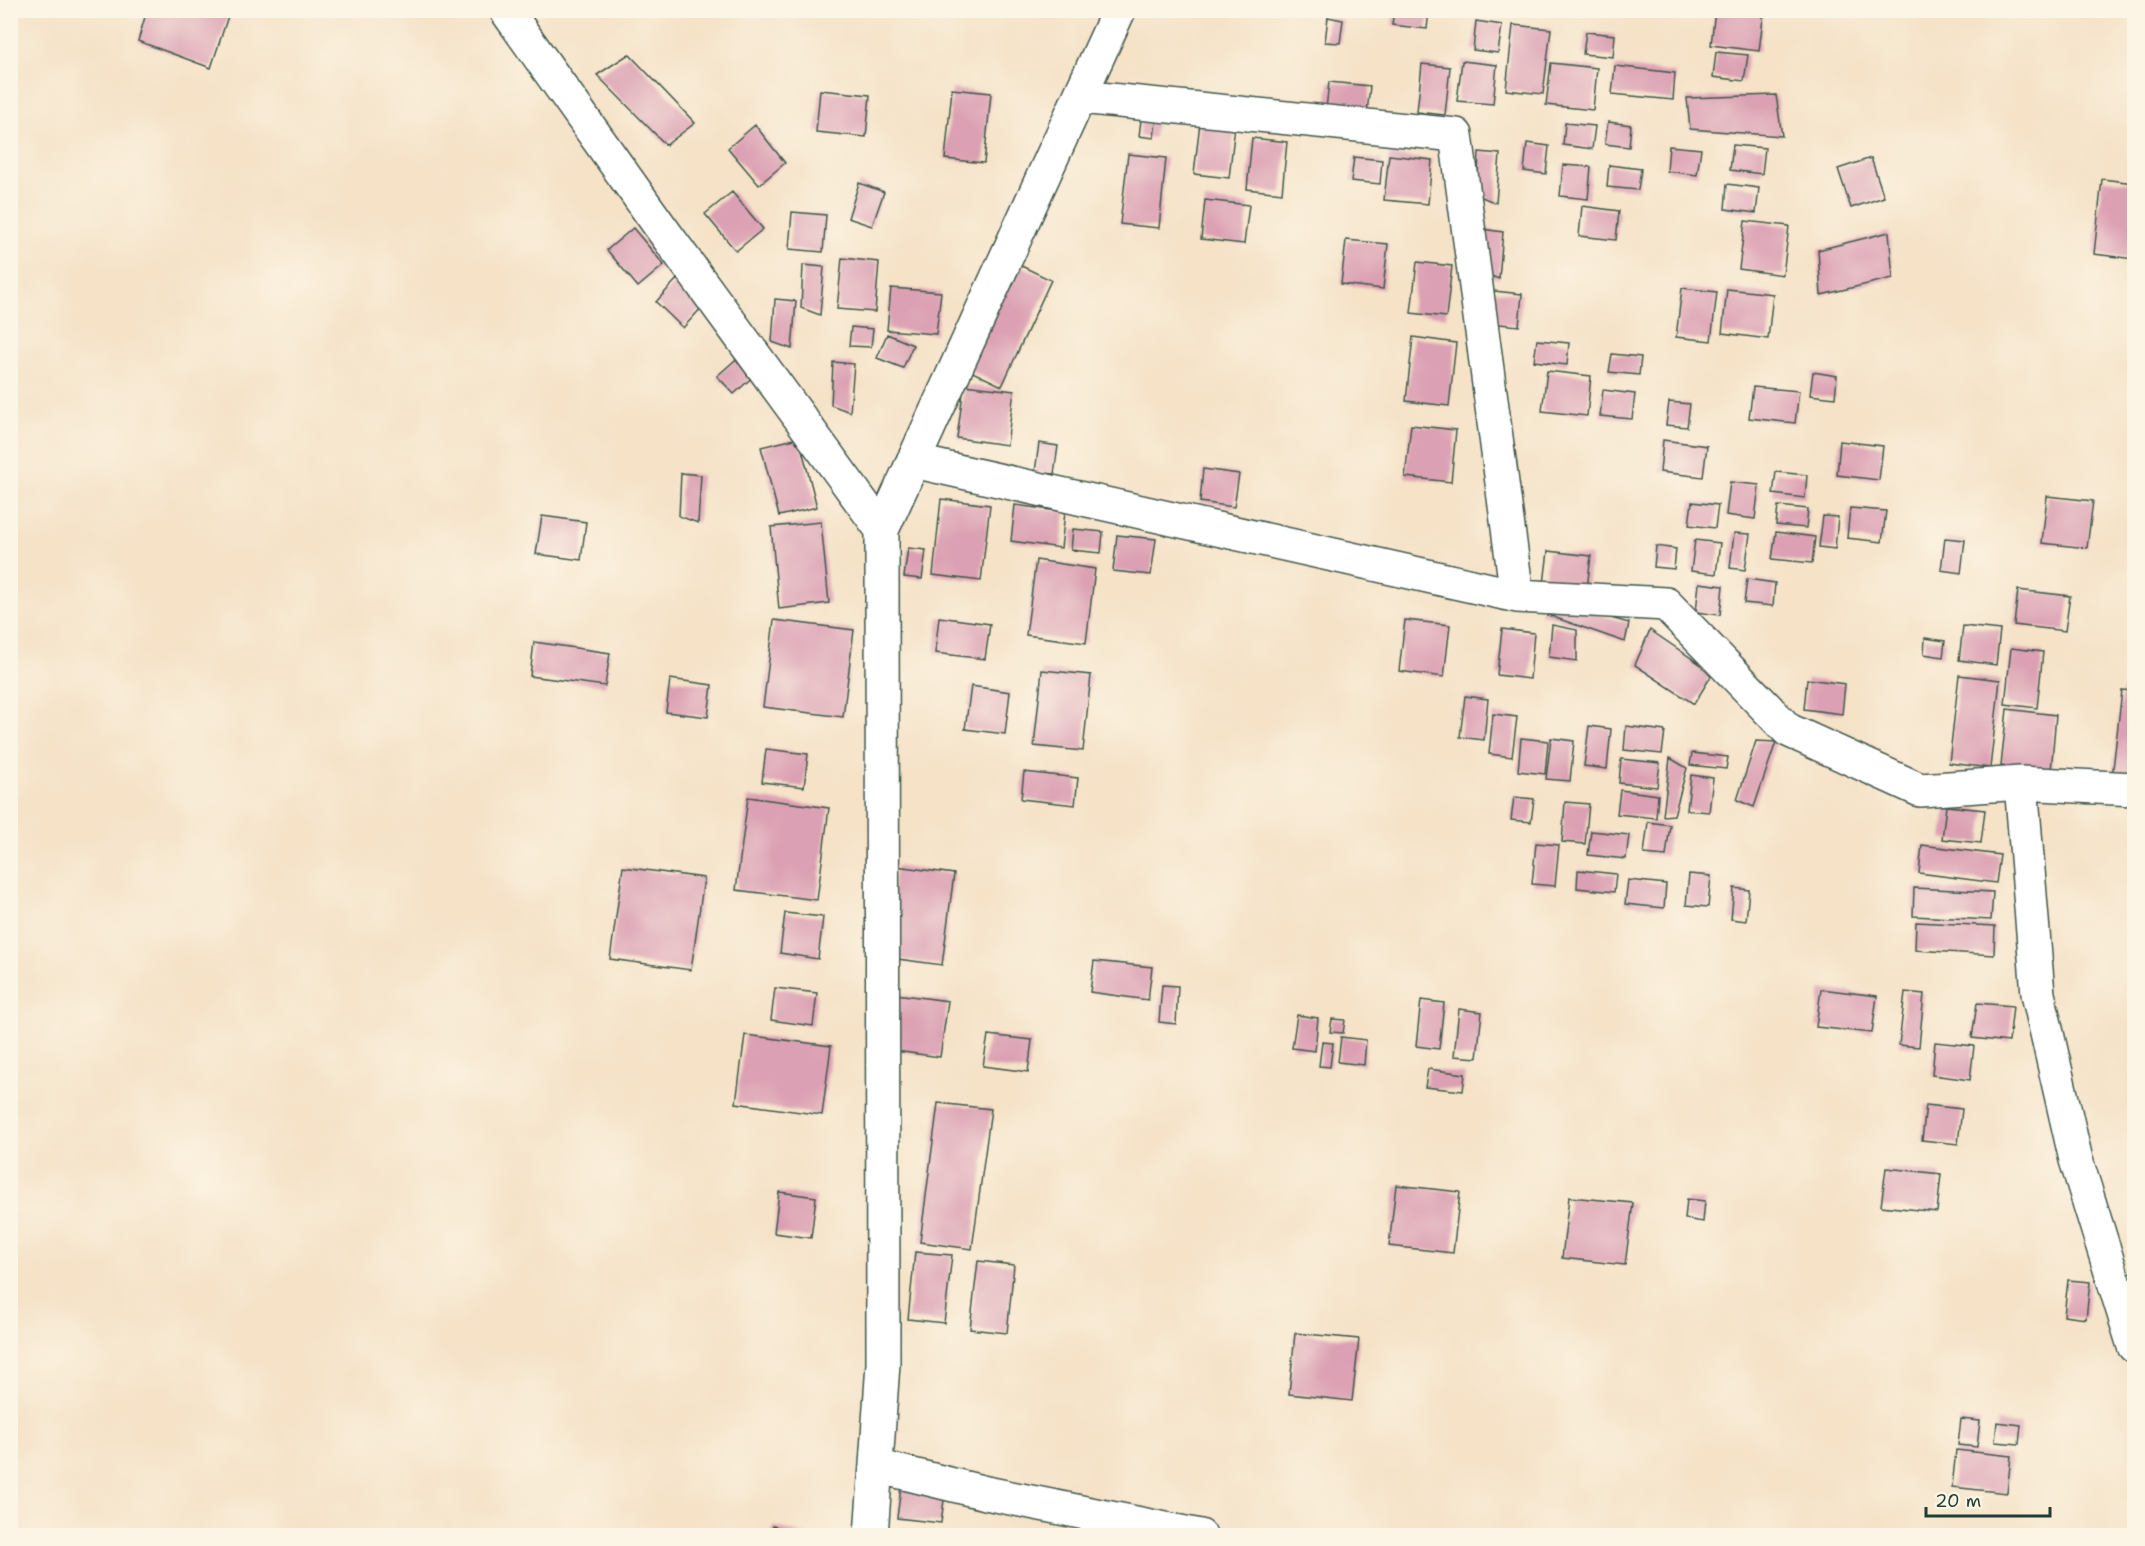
<svg xmlns="http://www.w3.org/2000/svg" width="2145" height="1546" viewBox="0 0 2145 1546" font-family="'Shantell Sans',sans-serif">
<style>
.building{fill:#dba0b3}
.lines{fill:none;stroke-linecap:round;stroke-linejoin:round}
.street-casing{stroke:#3f564a;stroke-width:36}
.street{stroke:#fff;stroke-width:33}
</style>
<rect width="100%" height="100%" fill="#fcf5e5"/>
<filter id="ink" filterUnits="userSpaceOnUse"><feTurbulence type="fractalNoise" baseFrequency=".0167" numOctaves="2"/><feDisplacementMap in="SourceGraphic" scale="12" xChannelSelector="R" yChannelSelector="G"/><feConvolveMatrix kernelMatrix="1 2 1 2 8 2 1 2 1" color-interpolation-filters="sRGB"/></filter>
<filter id="wash" filterUnits="userSpaceOnUse"><feTurbulence type="fractalNoise" baseFrequency=".008" numOctaves="4" result="noise"/><feDisplacementMap in="SourceGraphic" scale="24" xChannelSelector="R" yChannelSelector="G"/><feGaussianBlur stdDeviation="1.35" result="paint"/><feColorMatrix in="noise" values="0 0 0 0 0 0 0 0 0 0 0 0 0 0 0 0 0 1.4 0 .05"/><feComposite in="paint" operator="in"/></filter>
<g filter="url(#wash)">
<rect width="100%" height="100%" fill="#f5e2c7"/>
<g id="blocks">
<path class="building" d="M147,10H230L211,68L138,41Z
M1394,10H1429L1427,29L1392,25Z
M1715,10H1764L1759,51L1711,45Z
M1328,17L1343,20L1340,43L1325,42Z
M1476,21L1502,25L1498,53L1473,50Z
M1513,25L1551,29L1543,94L1506,90Z
M1586,32L1615,35L1613,57L1583,54Z
M1716,52L1748,55L1744,81L1713,77Z
M629,54L695,123L666,145L597,75Z
M1462,61L1497,65L1493,104L1457,101Z
M1551,63L1597,68L1593,110L1546,105Z
M1422,64L1450,67L1445,115L1417,112Z
M1615,66L1675,73L1673,100L1612,94Z
M1329,82L1370,86L1367,113L1326,109Z
M952,89L991,93L984,163L945,159Z
M820,90L870,95L866,137L816,132Z
M1776,95L1782,136L1690,129L1687,98Z
M1142,112L1157,114L1154,138L1139,136Z
M1200,122L1235,126L1229,178L1194,174Z
M1608,122L1631,125L1629,147L1605,144Z
M1565,123L1595,126L1592,149L1563,145Z
M755,125L785,163L759,185L728,148Z
M1252,138L1287,142L1282,193L1247,189Z
M1527,143L1549,146L1546,174L1524,171Z
M1733,145L1765,148L1762,174L1730,170Z
M1669,146L1701,149L1697,175L1667,171Z
M1479,152L1500,154L1496,203L1477,195Z
M1128,154L1166,158L1159,228L1120,224Z
M1389,155L1432,160L1428,204L1384,200Z
M1354,157L1382,160L1380,184L1351,181Z
M1871,158L1884,197L1851,208L1838,169Z
M1563,165L1591,167L1588,199L1560,196Z
M1609,165L1641,169L1638,190L1607,187Z
M2102,179L2134,183V259L2094,254Z
M859,183L884,192L872,226L848,218Z
M1727,184L1759,188L1756,213L1725,209Z
M732,192L763,229L736,251L705,214Z
M1205,200L1249,205L1244,244L1201,239Z
M1582,206L1619,211L1616,240L1579,236Z
M792,212L826,215L823,252L789,249Z
M1745,221L1789,226L1783,275L1739,269Z
M633,228L664,265L638,287L607,250Z
M1482,229L1503,232L1499,279L1480,272Z
M1889,232L1893,278L1821,295L1818,250Z
M1346,240L1388,244L1383,289L1341,284Z
M842,258L879,262L875,312L837,309Z
M1013,262L1051,280L1002,386L964,368Z
M1417,262L1452,266L1446,317L1411,313Z
M803,265L824,267L820,315L801,308Z
M677,279L704,305L683,328L656,302Z
M891,288L941,292L936,334L887,330Z
M1682,288L1717,292L1711,341L1676,337Z
M1727,289L1773,294L1768,339L1722,333Z
M1494,291L1522,294L1519,326L1490,323Z
M775,299L796,301L792,349L772,342Z
M851,327L873,329L871,347L849,346Z
M887,334L913,345L903,368L877,358Z
M1413,337L1456,343L1449,406L1406,401Z
M1537,340L1569,343L1567,365L1534,361Z
M742,354L758,372L734,394L717,376Z
M1612,354L1641,357L1639,375L1609,372Z
M833,362L854,364L850,412L831,405Z
M1547,371L1591,376L1587,416L1542,411Z
M1813,372L1837,376L1835,398L1810,395Z
M964,385L1014,391L1007,445L957,438Z
M1753,387L1799,391L1795,423L1749,418Z
M1603,390L1635,394L1632,419L1600,416Z
M1669,402L1690,404L1687,427L1666,425Z
M1411,425L1456,430L1451,482L1405,477Z
M799,438L817,507L779,516L761,447Z
M1663,440L1707,446L1703,477L1660,472Z
M1840,441L1883,446L1879,480L1837,475Z
M1039,443L1058,446L1054,474L1035,472Z
M1203,469L1239,474L1234,507L1200,502Z
M1776,472L1807,475L1805,498L1773,494Z
M681,473L701,475L698,523L679,516Z
M1730,482L1759,485L1755,519L1726,515Z
M2047,496L2093,501L2087,548L2042,543Z
M941,499L990,505L981,581L933,575Z
M1692,502L1718,505L1715,528L1689,525Z
M1015,505L1065,512L1061,548L1011,541Z
M1778,506L1808,509L1806,528L1776,525Z
M1850,508L1886,511L1882,542L1847,538Z
M542,516L586,522L581,560L536,554Z
M1823,516L1838,517L1835,549L1819,547Z
M821,522L829,603L779,609L771,527Z
M1073,529L1103,532L1101,553L1071,550Z
M1776,532L1815,537L1812,563L1772,559Z
M1734,533L1750,534L1745,570L1730,568Z
M1117,535L1156,539L1151,575L1113,571Z
M1945,538L1965,540L1961,573L1941,570Z
M1695,540L1720,543L1716,574L1691,571Z
M1656,546L1676,549L1674,569L1654,567Z
M908,548L926,550L922,579L904,577Z
M1548,551L1591,556L1587,588L1544,584Z
M1036,560L1095,569L1086,643L1026,635Z
M1747,579L1775,583L1773,606L1744,603Z
M1699,583L1723,586L1720,615L1696,612Z
M2018,590L2070,596L2065,631L2014,625Z
M1552,602L1629,623L1625,642L1539,612Z
M939,617L990,624L985,659L935,653Z
M774,620L854,630L843,717L763,707Z
M1405,620L1450,625L1444,677L1399,671Z
M1552,625L1577,630V661L1549,657Z
M1963,626L2000,630L1996,665L1959,660Z
M1502,629L1534,633L1530,679L1497,675Z
M1650,630L1713,673L1694,704L1635,665Z
M1925,638L1945,641L1943,657L1924,654Z
M534,642L610,653L605,686L530,676Z
M2011,648L2043,652L2037,708L2005,704Z
M1042,670L1091,675L1083,751L1034,746Z
M1959,675L2000,680L1990,768L1949,763Z
M670,679L712,685L708,717L666,712Z
M1807,679L1845,684L1842,714L1804,709Z
M971,686L1010,692L1005,734L965,729Z
M2122,690L2134,691V780L2112,778Z
M1465,696L1488,699L1484,740L1460,737Z
M2007,709L2056,715L2051,771L2001,766Z
M1493,714L1517,717L1512,757L1489,754Z
M1589,726L1611,729L1607,769L1584,766Z
M1626,726L1665,731L1662,754L1624,750Z
M1521,738L1548,741L1545,774L1518,771Z
M1551,738L1574,741L1570,781L1546,779Z
M1756,741L1776,742L1754,807L1737,800Z
M766,749L808,754L804,787L762,782Z
M1692,753L1728,757L1726,769L1690,765Z
M1670,758L1687,768L1674,815L1663,816Z
M1621,759L1660,763L1657,787L1619,783Z
M1024,772L1078,778L1075,805L1021,799Z
M1691,775L1713,778L1709,812L1687,810Z
M1620,790L1658,795L1656,818L1617,814Z
M748,797L829,808L817,900L736,890Z
M1514,797L1534,799L1531,822L1511,820Z
M1565,802L1589,804L1585,844L1562,842Z
M1946,806L1985,810L1981,843L1942,839Z
M1648,822L1670,825L1666,856L1644,854Z
M1591,831L1629,835L1626,859L1588,855Z
M1536,843L1559,845L1555,886L1532,884Z
M1922,845L2000,855L1996,883L1919,873Z
M896,866L954,874L942,965L883,957Z
M623,867L704,878L691,970L610,959Z
M1578,870L1616,874L1614,892L1577,888Z
M1689,874L1711,876L1708,907L1686,905Z
M1628,880L1666,884L1664,908L1625,904Z
M1734,888L1749,890L1746,921L1731,919Z
M1914,888L1993,892L1991,920L1913,916Z
M785,913L823,917L818,959L780,953Z
M1916,922L1995,926L1994,955L1915,950Z
M1094,961L1152,967L1148,1000L1090,992Z
M1162,985L1178,986L1176,1024L1159,1022Z
M775,988L817,993L813,1026L771,1020Z
M1821,989L1877,996L1872,1033L1816,1027Z
M1905,992L1924,994L1919,1047L1899,1045Z
M896,994L948,1001L940,1057L888,1050Z
M1421,1000L1444,1003L1439,1049L1416,1046Z
M1977,1003L2013,1006L2009,1042L1972,1038Z
M1459,1009L1482,1012L1477,1058L1454,1056Z
M1297,1015L1318,1018L1315,1051L1292,1048Z
M1332,1019L1345,1020L1343,1033L1330,1032Z
M745,1035L831,1046L822,1115L736,1103Z
M988,1035L1032,1040L1028,1072L983,1066Z
M1341,1037L1366,1040L1364,1065L1338,1062Z
M1322,1042L1333,1043L1330,1067L1319,1066Z
M1935,1042L1974,1046L1970,1080L1932,1075Z
M1428,1069L1465,1074L1463,1091L1425,1087Z
M938,1103L991,1109L972,1249L920,1242Z
M1926,1105L1962,1109L1958,1144L1922,1140Z
M1886,1168L1941,1174L1937,1212L1881,1206Z
M1396,1185L1460,1192L1453,1253L1389,1246Z
M779,1192L816,1197L811,1238L774,1233Z
M1569,1197L1633,1203L1625,1265L1562,1258Z
M1687,1199L1705,1201L1703,1222L1685,1219Z
M915,1252L952,1255L944,1323L908,1319Z
M978,1261L1014,1265L1007,1333L970,1329Z
M2068,1280L2090,1282L2086,1319L2064,1316Z
M1295,1333L1359,1339L1352,1401L1289,1394Z
M1961,1419L1980,1421L1977,1447L1958,1445Z
M1997,1422L2021,1425L2019,1444L1995,1442Z
M1956,1450L2011,1456L2007,1493L1952,1487Z
M901,1487L945,1492L941,1523L897,1518Z
M773,1526L808,1535V1536H771Z"/>
</g>
</g>
<g filter="url(#ink)">
<use href="#blocks" fill-opacity="0" stroke="#3f564a" stroke-width="1.5"/>
<g class="lines">
<defs>
<path id="street" d="M506,10L662,229L882,530L883,1364L871,1536
M1080,97L1456,135L1517,596L1666,604L1788,730L1920,790L2021,783L2038,994L2076,1160L2134,1346
M913,461L1517,596
M882,530L1119,10
M2021,783L2134,789
M876,1466L986,1493L1200,1536"/>
</defs>
<use href="#street" class="street-casing"/>
<use href="#street" class="street"/>
</g>
</g>
<rect width="2145" height="1546" fill="none" stroke="#fcf5e5" stroke-width="36"/>
<path d="M1926 1507v9h124v-9" fill="none" stroke="#1f3d34" stroke-width="3"/>
<text x="1935" y="1507" font-size="18" fill="#1f3d34" stroke="#fcf5e5" stroke-width="4.5" paint-order="stroke">20 m</text>
</svg>
